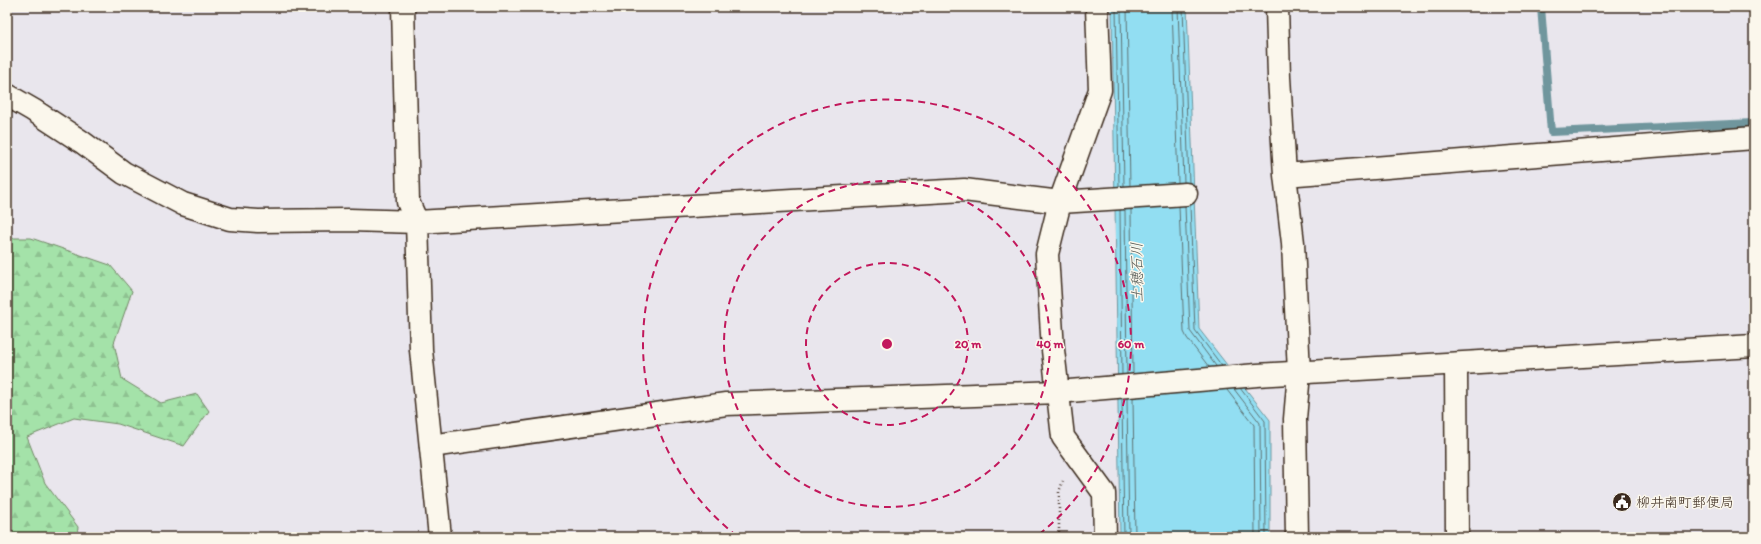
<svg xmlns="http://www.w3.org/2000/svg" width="1761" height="544" viewBox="0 0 1761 544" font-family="Itim,'Klee One',sans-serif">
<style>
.forest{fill:url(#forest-firs);stroke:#708664}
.water{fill:#92def2;stroke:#6f969d}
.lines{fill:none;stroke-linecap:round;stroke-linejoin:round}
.shore{stroke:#5e7273;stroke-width:1}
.stream{stroke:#6f969d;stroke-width:8}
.minor-casing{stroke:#3b2a1e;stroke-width:25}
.tertiary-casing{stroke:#3b2a1e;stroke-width:25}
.path{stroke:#3b2a1e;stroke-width:2.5;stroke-dasharray:1 3;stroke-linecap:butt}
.minor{stroke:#fbf7ec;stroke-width:22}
.tertiary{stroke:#fbf7ec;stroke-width:22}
.ring{fill:none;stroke:#c2185b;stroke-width:2;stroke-dasharray:7 5}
.labels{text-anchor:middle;stroke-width:3;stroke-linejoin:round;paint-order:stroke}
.poi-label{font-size:14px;fill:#3b2a1e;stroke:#fbf7ec;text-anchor:start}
.water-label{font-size:15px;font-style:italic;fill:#515753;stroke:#fbf7ec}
.centre{fill:#c2185b;stroke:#fbf7ec;stroke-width:2}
.ring-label{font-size:12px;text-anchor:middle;font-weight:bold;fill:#c2185b;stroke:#fbf7ec;stroke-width:3;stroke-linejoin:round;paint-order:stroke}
</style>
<defs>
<pattern id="forest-firs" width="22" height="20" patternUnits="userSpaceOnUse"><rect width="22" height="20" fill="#a4e2a9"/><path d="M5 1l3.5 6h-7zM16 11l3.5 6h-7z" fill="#8ec291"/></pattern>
</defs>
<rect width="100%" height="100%" fill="#e9e6ed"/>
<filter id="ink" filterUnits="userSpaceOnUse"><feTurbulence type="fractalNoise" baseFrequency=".025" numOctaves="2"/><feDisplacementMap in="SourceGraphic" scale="8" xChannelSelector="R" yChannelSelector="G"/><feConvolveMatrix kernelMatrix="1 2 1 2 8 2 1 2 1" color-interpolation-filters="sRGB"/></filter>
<g filter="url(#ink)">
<path class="forest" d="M7,238H31L110,265L132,291L114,343L122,379L161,403L197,394L209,411L184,446L118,424L74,418L27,437L45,483L78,527L77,537H7Z"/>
<path class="water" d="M1112,7H1187L1199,329L1270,420V537H1120Z"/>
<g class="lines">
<path class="shore" d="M1116,7L1119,186
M1121,7L1124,186
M1127,7L1130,186
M1172,7L1178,182
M1178,7L1184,182
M1183,7L1189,183
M1190,205L1195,330L1222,366
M1179,206L1184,332L1187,338L1209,367
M1185,206L1190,331L1216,366
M1120,210L1122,375
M1125,210L1127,374
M1131,210L1133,374
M1240,388L1265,421L1266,537
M1234,389L1260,423L1261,537
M1227,390L1254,425L1255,537
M1127,398L1129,537
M1133,398L1135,537
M1122,399L1124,537"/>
<path class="stream" d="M1541,7L1551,132L1754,123"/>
<defs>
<path id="minor" d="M403,7L408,202L417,222L421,350L440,537
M1097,7L1100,90L1060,202L1047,254L1053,350L1063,437L1104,493L1105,537
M1277,7L1279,77L1285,175L1293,243L1299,373L1295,419L1297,537
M7,95L33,110L82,142L124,173L183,204L230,219L258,221L350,220L417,222L964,190L1060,202L1186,194
M1285,175L1754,138
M1456,364L1457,537"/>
<path id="tertiary" d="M431,446L726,404L1058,392L1257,375L1754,346"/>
</defs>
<use href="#minor" class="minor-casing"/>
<use href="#tertiary" class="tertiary-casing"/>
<path class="path" d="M1059,537V492L1063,481"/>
<use href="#minor" class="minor"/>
<use href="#tertiary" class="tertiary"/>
</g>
</g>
<g class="ring">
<circle cx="887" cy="344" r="81"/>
<circle cx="887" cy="344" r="163"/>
<path d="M737 536A244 244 0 1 1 1037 536"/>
</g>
<defs>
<symbol id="civic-disc" viewBox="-11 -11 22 22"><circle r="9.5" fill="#3b2a1e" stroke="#fbf7ec"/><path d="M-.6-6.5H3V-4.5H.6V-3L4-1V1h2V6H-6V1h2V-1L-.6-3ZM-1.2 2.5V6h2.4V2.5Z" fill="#fff"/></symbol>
</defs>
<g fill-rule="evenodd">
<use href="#civic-disc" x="1611" y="491" width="22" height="22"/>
</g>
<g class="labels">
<g class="poi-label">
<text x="1636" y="507">柳井南町郵便局</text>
</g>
<g class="water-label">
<text transform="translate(1137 272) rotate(-91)" y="5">土穂石川</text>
</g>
</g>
<circle cx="887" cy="344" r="6" class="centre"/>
<g class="ring-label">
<text x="968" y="348">20 m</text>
<text x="1050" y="348">40 m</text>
<text x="1131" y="348">60 m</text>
</g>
<rect width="1761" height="544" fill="none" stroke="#fbf7ec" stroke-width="24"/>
<rect x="12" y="12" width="1737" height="520" fill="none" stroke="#3b2a1e" stroke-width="1.5" filter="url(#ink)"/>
</svg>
